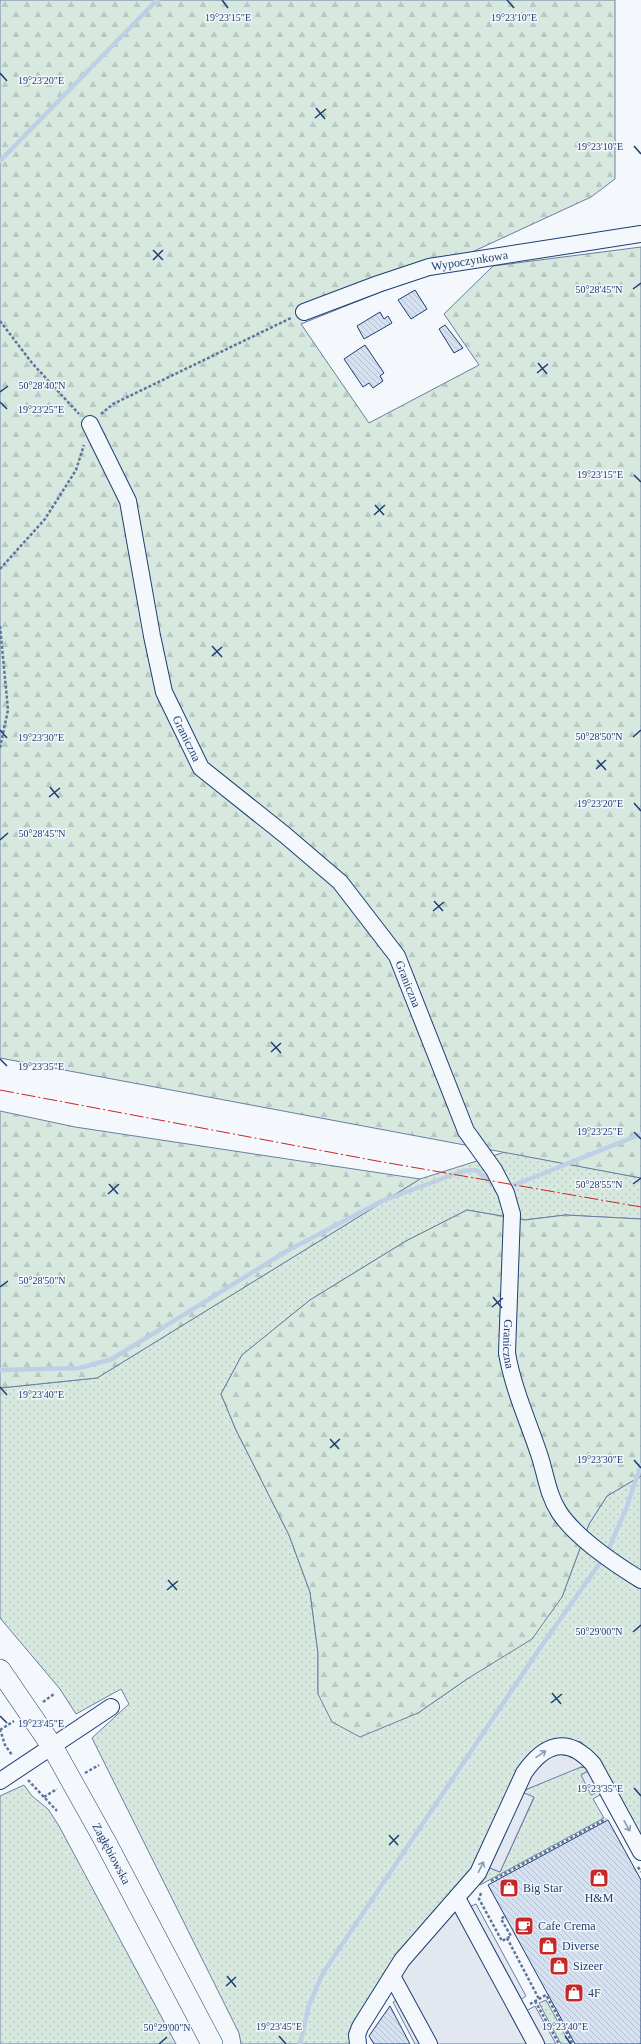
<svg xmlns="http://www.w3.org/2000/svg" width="641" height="2044" viewBox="0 0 641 2044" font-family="'Times New Roman',serif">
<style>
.green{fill:url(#green-dots);stroke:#687fa3}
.forest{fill:url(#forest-firs);stroke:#687fa3}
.parking{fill:#e3e8f0;stroke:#687fa3}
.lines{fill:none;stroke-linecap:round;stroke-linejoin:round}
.stream{stroke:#bed0e5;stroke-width:4.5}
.building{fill:url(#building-back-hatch);stroke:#1d3f73}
.minor-casing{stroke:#1d3f73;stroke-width:18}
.major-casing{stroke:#1d3f73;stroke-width:22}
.path{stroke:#5e769c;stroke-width:2.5;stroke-dasharray:3 2;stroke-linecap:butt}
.minor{stroke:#f4f7fb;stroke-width:16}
.major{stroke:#f4f7fb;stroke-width:21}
.power{stroke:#c62828;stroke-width:1;stroke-dasharray:14 3 2 3;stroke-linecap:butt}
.oneway{stroke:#889bb7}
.ticks{fill:none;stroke:#1d3f73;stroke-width:1.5}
.labels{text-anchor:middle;stroke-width:3;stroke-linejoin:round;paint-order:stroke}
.street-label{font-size:12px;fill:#1d3f73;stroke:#f4f7fb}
.poi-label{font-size:12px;fill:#1d3f73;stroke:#f4f7fb;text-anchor:start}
.ticks-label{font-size:10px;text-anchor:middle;fill:#1d3f73;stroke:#f4f7fb;stroke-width:3;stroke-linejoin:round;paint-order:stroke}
</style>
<defs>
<pattern id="green-dots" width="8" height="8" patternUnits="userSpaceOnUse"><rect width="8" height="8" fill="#d7e8df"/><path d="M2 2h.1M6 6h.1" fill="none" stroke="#b8c8c3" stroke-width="1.8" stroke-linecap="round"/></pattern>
<pattern id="forest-firs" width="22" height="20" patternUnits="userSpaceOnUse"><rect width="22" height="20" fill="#d7e8df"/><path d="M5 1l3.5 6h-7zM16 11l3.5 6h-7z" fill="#b8c8c3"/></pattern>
<pattern id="building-back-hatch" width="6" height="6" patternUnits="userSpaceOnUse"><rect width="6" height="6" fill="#d5e0f0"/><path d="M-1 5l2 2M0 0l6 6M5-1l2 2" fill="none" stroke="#b6c1d1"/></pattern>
</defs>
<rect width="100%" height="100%" fill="#f4f7fb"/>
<path class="green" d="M505,1152L641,1178V1219L565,1215L525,1220L467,1210L406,1241L310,1300L242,1355L221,1394L236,1430L289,1535L310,1592L318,1653V1694L418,1713L467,1679L562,1597L589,1524L607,1496L641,1476V1838L598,1759L555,1739L541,1744L478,1864L352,2044H241L239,2033L92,1738L129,1704L121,1689L76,1714L60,1689L0,1618V1388L97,1378L420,1179Z
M585,1767L590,1770L581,1775L601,1790L603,1793L593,1799L604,1818L480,1885L478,1883L490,1868L500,1872L534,1798L524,1793L525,1790L577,1768Z
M24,1785L32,1796L48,1809L59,1826L176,2044H0V1796Z
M546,2000L570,2044H561L539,2003Z"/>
<path class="forest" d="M0,0H615V179L591,197L418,277L301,324L369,423L479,365L444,314L493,266L641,247V1178L0,1058Z
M0,1111L75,1127L420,1179L97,1378L0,1388Z
M467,1210L525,1220L565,1215L641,1219V1476L607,1496L589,1524L562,1597L532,1639L467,1679L418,1713L360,1737L332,1722L318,1694V1653L310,1592L289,1535L236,1430L221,1394L242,1355L310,1300L406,1241Z"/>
<path class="parking" d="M561,1738L581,1742L594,1754L598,1759L601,1790L591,1795L581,1775L590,1770L585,1767H581L525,1790L524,1793L534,1797L500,1872L490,1868L466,1898L469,1907L476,1904L526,1996L520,2000L526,2011L535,2006L556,2044H415L393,2002L399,1999L391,1968L470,1875L528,1756L541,1744Z"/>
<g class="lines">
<path class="stream" d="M0,161L157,0
M512,1186L641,1134
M0,1370L80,1368L112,1359L287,1251L382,1201L463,1171L476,1170L496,1187
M609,1548L626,1509L641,1465
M300,2044L309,2005L323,1973L540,1648L602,1560"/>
</g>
<path class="building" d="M415,290L427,309L411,319L398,300Z
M380,312L384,319L388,316L392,323L364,339L357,326Z
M445,325L463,348L454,353L439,329Z
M365,345L384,373L380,376L383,381L373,388L369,383L363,387L344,359Z
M608,1820L641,1880V2044H575L488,1885Z
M390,2006L410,2044H374L369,2036Z"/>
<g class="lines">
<defs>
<g id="minor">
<path id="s1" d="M304,312L378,284L429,267L641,234"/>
<path id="s2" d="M90,424L128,501L152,636L164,692L201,768L285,835L340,882L397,956L466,1131L494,1170L506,1193L512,1214L507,1353C513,1389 529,1423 540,1457C546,1476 548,1495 559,1512C576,1538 615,1564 641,1580"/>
<path d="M0,1781L111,1707"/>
<path d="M457,1898L536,2044"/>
<path d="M392,1976L429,2044"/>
<path d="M358,2044L357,2035L360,2027L402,1960L478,1873L524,1773C544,1744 567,1735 593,1764L641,1852"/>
</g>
<g id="major">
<path id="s3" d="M0,1670L52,1746L105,1841L212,2044"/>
</g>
</defs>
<use href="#minor" class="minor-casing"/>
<use href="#major" class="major-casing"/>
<path class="path" d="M0,321L32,363L79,414
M101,414L113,404L291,318
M0,569L45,519L76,470L84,445
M0,626L8,710L0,748
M43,1702L54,1694
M0,1729L5,1745L12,1755
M0,1730L14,1721
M85,1773L99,1765
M28,1780L57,1811
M44,1797L57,1789
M638,1867L641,1872
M491,1881L606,1819
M481,1893L479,1899L502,1941L511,1936L501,1919L505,1916
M507,1938L539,1999
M535,2001L559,2044
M530,2004L546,1995L573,2044"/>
<use href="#minor" class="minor"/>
<use href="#major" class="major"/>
<path class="power" d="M0,1090L377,1161L641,1207"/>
</g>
<defs><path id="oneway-shaft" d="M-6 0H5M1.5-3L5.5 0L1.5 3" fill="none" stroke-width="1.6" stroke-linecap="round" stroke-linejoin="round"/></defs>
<g class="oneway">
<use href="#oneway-shaft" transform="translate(541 1754) rotate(-34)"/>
<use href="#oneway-shaft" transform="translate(627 1826) rotate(61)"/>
<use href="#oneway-shaft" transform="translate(481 1867) rotate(-64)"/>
</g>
<path class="ticks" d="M222,0L228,8M507,0L514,8M0,73L7,81M316,108L325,119M315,118L326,109M634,146L641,154M153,250L163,260M153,260L163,250M633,289L641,283M538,363L547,374M537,373L548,364M0,392L8,386M0,402L7,409M634,475L641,482M375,505L384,515M374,515L385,505M212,646L222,657M212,656L222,647M0,730L7,738M633,737L641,730M597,760L606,770M596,769L606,760M50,787L59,798M49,797L60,788M634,803L641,811M0,840L8,833M434,901L443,911M433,911L444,902M271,1042L281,1053M271,1052L281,1043M0,1059L7,1066M634,1132L641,1139M109,1184L118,1194M633,1184L641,1178M108,1194L119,1184M0,1287L8,1281M493,1297L502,1308M492,1307L503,1298M0,1387L7,1395M330,1439L339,1449M330,1448L340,1439M634,1460L641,1468M168,1580L177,1590M167,1590L178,1581M633,1632L641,1625M552,1693L561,1704M551,1703L562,1694M0,1716L7,1723M634,1788L641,1796M389,1835L398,1845M389,1845L399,1835M227,1976L236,1987M226,1986L236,1977M279,2036L286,2044M565,2036L571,2044M159,2044L167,2037"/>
<defs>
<symbol id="shop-square" viewBox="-11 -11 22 22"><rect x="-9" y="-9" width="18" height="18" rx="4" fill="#c62828" stroke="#f4f7fb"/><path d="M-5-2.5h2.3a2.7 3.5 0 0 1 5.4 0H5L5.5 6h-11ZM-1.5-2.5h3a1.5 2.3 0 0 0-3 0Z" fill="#fff"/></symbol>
<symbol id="cafe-square" viewBox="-11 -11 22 22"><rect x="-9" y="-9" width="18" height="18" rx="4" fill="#c62828" stroke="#f4f7fb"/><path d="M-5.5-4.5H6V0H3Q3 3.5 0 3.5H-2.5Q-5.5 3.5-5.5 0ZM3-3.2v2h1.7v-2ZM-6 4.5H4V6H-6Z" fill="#fff"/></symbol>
</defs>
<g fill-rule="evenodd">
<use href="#shop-square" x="588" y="1867" width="22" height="22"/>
<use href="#shop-square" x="498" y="1877" width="22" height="22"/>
<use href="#cafe-square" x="513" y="1915" width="22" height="22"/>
<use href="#shop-square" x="537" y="1935" width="22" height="22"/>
<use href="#shop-square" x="548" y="1955" width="22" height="22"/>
<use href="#shop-square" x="563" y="1982" width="22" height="22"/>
</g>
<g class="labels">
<g class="street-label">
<text dy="4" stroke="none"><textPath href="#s1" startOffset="174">Wypoczynkowa</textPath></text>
<text dy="4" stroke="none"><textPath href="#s2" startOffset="332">Graniczna</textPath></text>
<text dy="4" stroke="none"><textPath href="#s2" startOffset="668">Graniczna</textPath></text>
<text dy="4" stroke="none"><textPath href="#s2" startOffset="1052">Graniczna</textPath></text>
<text dy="4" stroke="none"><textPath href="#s3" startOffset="215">Zagłębiowska</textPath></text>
</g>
<g class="poi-label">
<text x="523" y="1892">Big Star</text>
<text x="599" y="1902" text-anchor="middle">H&amp;M</text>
<text x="538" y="1930">Cafe Crema</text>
<text x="562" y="1950">Diverse</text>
<text x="573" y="1970">Sizeer</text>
<text x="588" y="1997">4F</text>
</g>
</g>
<g class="ticks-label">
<text x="228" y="21">19°23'15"E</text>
<text x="514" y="21">19°23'10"E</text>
<text x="41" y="84">19°23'20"E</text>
<text x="600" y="150">19°23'10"E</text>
<text x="599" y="293">50°28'45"N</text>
<text x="42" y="389">50°28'40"N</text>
<text x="41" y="413">19°23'25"E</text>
<text x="600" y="478">19°23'15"E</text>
<text x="599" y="740">50°28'50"N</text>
<text x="41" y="741">19°23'30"E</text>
<text x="600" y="807">19°23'20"E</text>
<text x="42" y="837">50°28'45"N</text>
<text x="41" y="1070">19°23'35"E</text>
<text x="600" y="1135">19°23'25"E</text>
<text x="599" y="1188">50°28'55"N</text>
<text x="42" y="1284">50°28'50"N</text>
<text x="41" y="1398">19°23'40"E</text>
<text x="600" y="1463">19°23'30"E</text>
<text x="599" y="1635">50°29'00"N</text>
<text x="41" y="1727">19°23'45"E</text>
<text x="600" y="1792">19°23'35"E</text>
<text x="279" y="2030">19°23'45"E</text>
<text x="565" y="2030">19°23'40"E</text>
<text x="167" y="2031">50°29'00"N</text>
</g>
</svg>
